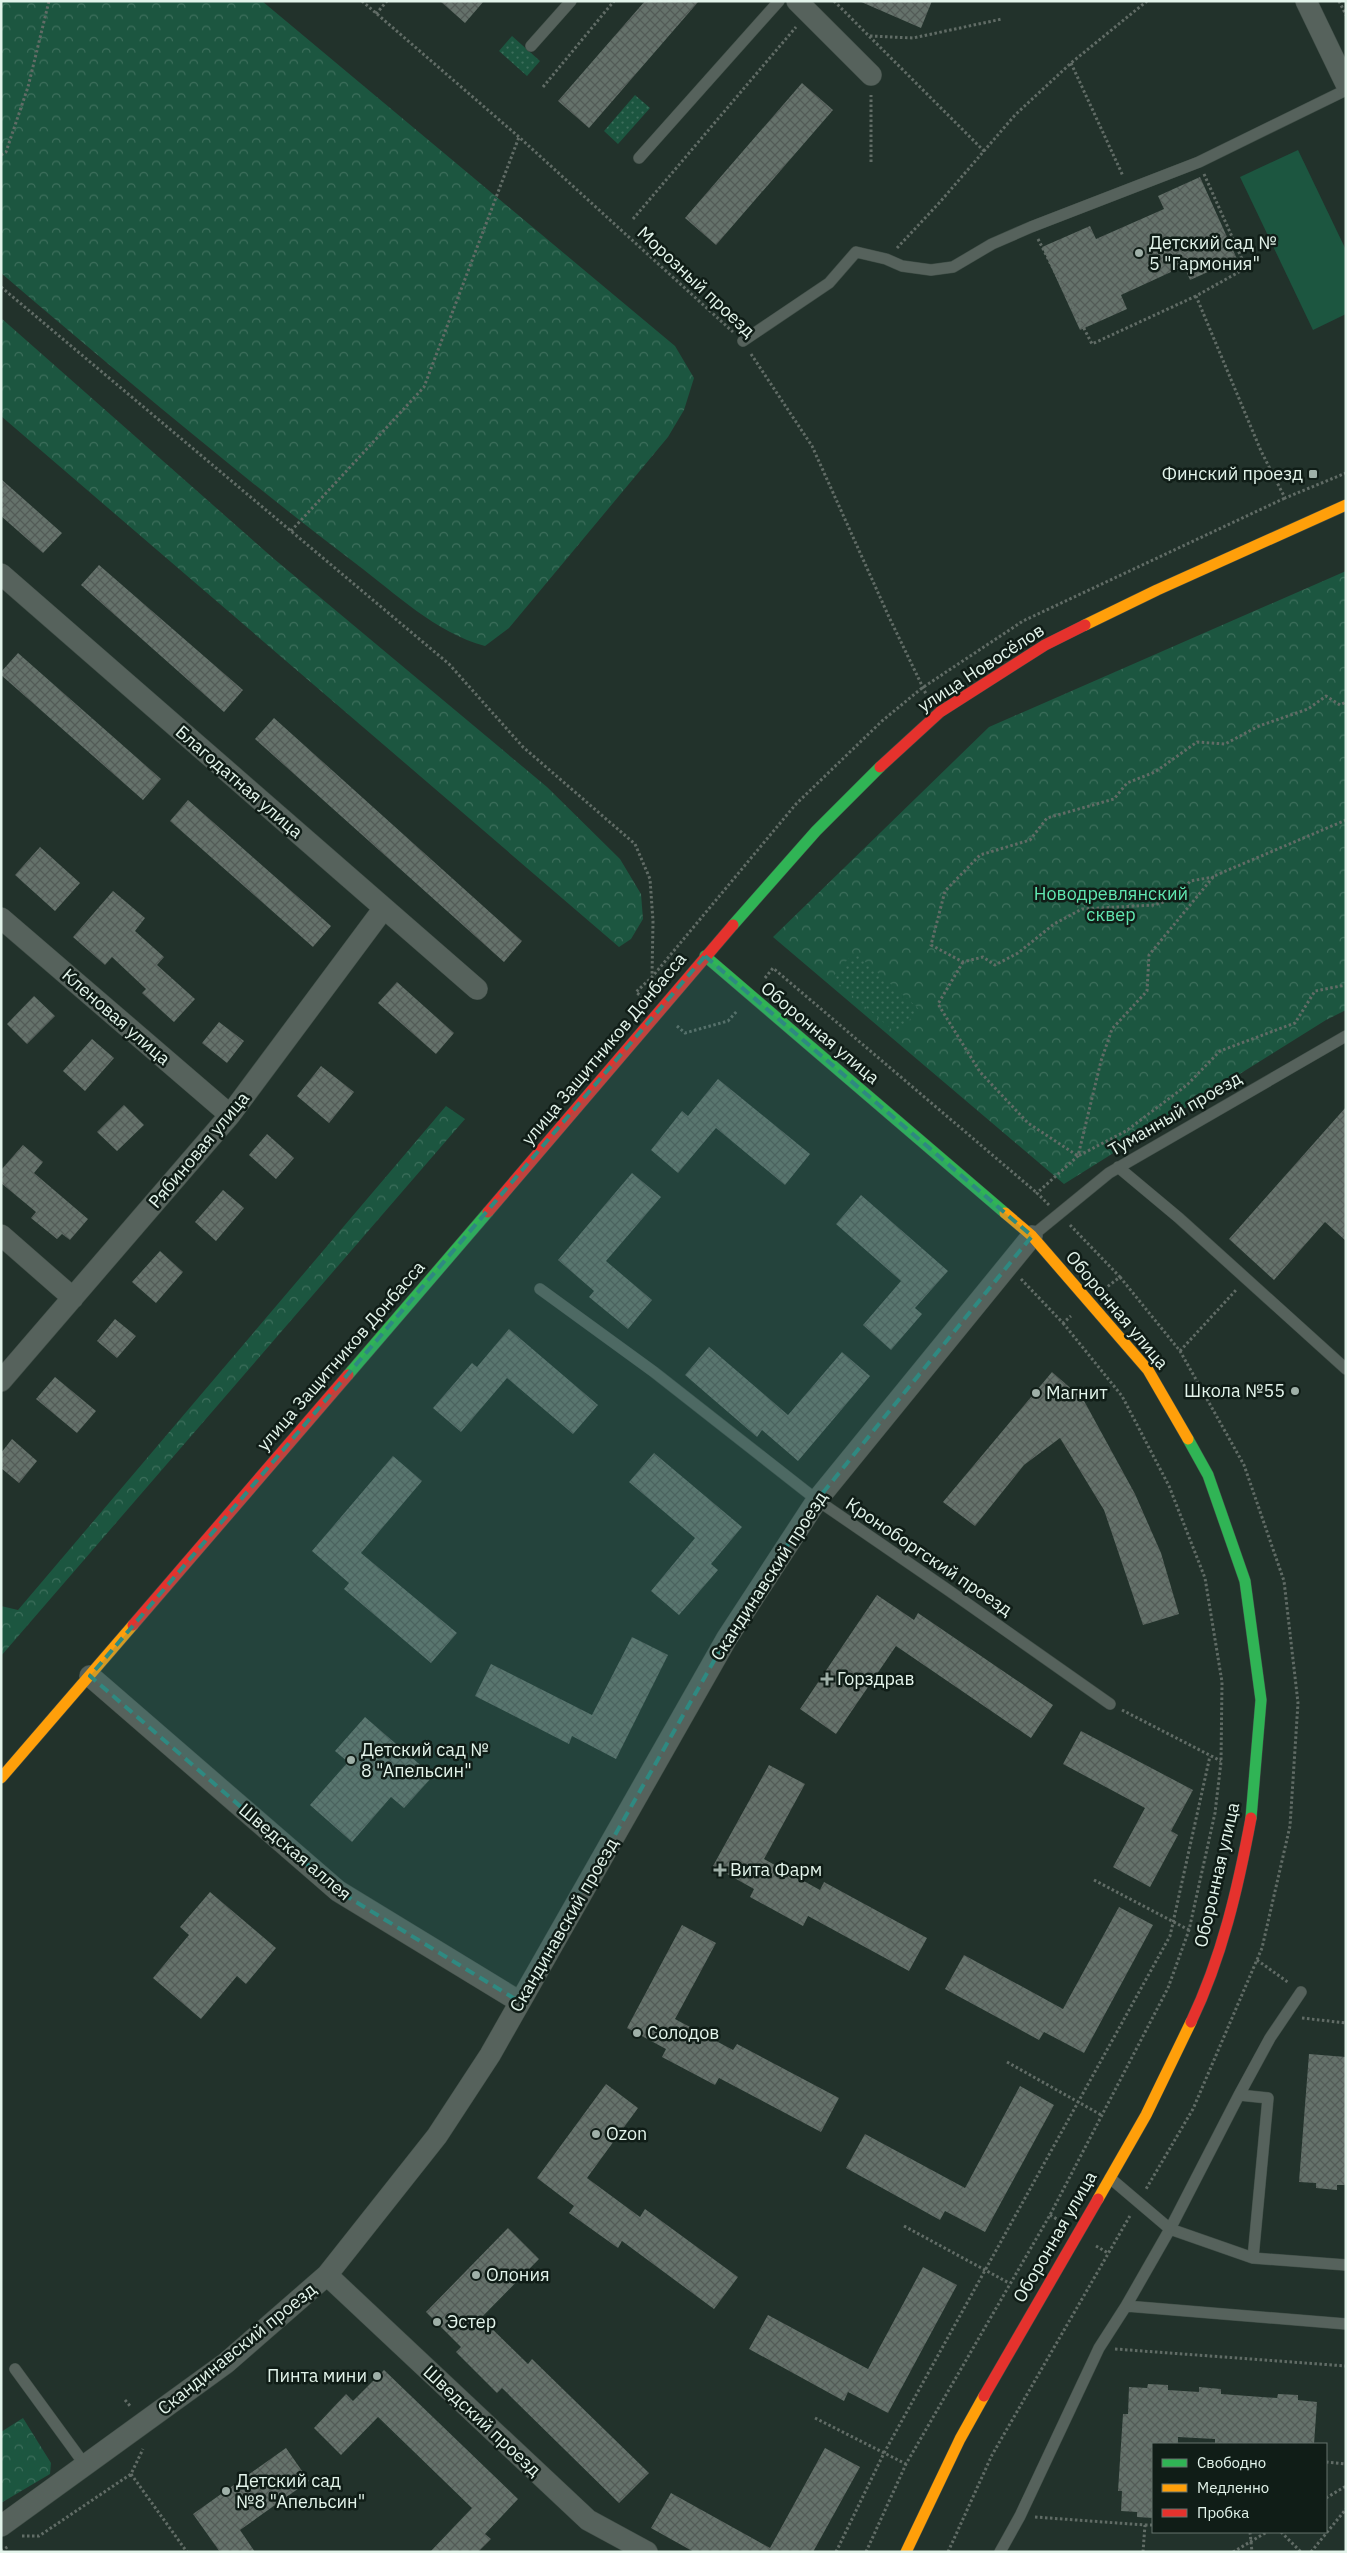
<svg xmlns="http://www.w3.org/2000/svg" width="1347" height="2553" viewBox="0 0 1347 2553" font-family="'IBM Plex Sans',sans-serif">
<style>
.green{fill:#1c5640}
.forest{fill:url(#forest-crowns)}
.park{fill:url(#park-dots)}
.building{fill:url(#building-cross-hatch)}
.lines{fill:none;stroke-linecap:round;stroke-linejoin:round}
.lane-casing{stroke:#3f4d46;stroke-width:12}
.street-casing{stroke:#3f4d46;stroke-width:22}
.fast-casing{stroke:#3f4d46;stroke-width:12}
.slow-casing{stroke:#3f4d46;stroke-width:12}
.jam-casing{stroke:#3f4d46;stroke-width:12}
.path{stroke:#616c66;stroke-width:3;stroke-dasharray:2.5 2.5;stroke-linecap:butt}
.lane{stroke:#56625c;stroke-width:11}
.street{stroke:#56625c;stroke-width:21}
.fast{stroke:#30b455;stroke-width:11}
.slow{stroke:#ff9f0a;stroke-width:11}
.jam{stroke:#e5322d;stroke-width:11}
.marked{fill:#2f8981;fill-opacity:0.2;stroke:#2f8981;stroke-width:4;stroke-dasharray:10 6;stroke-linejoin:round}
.poi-dot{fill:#9fb0a8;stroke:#101d17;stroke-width:2}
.labels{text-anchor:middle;stroke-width:5;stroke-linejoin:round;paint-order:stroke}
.poi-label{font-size:18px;fill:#e3f4eb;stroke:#101d17;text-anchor:start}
.street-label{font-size:18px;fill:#e3f4eb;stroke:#101d17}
.park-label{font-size:18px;fill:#61e8b1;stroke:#101d17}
</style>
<defs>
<pattern id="forest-crowns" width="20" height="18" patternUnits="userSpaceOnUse" patternTransform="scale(1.25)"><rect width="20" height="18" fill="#1c5640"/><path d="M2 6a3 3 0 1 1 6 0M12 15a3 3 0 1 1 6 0" fill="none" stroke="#3d6f5c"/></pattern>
<pattern id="park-dots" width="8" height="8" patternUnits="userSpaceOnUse" patternTransform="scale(1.25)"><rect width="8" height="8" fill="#1c5640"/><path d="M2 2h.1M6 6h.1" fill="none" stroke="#3d6f5c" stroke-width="1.8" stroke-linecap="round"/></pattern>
<pattern id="building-cross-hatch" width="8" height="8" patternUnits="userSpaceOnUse" patternTransform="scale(1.25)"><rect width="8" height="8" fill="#65726b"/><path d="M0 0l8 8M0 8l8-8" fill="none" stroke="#535b57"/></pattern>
</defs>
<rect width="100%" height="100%" fill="#22322b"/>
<path class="green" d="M1298,150L1346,250V314L1313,330L1240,177Z"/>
<path class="forest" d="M1,1H262L675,346L694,378L684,410L668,437L509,628L485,646C436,633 395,593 355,563C234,471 117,372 1,273Z
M1,318L273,558L547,787L620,859L641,894L643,919L631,939L619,947L1,416Z
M1346,571V1010L1326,1020L1064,1184L773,937L989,727Z
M446,1106L465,1119L1,1656V1606L18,1610Z
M23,2418L51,2463L50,2474L1,2503V2432Z"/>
<path class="park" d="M512,36L540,61L527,76L499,51Z
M635,95L650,108L618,144L604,131Z
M854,952L919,1009L897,1034L832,978Z"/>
<path class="building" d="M440,1H484L465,23Z
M645,1H699L589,128L558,101Z
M859,1H932L921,28Z
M802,83L833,110L716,245L685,218Z
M1200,177L1237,259L1190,280L1184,266L1121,295L1127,309L1080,330L1042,247L1090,226L1096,239L1164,209L1158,196Z
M1,479L62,533L43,553L1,516Z
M99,565L243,690L224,712L81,585Z
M18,653L161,779L143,800L1,675V672Z
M274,718L522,941L504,962L255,739Z
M188,800L331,926L313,947L170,821Z
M40,847L80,883L55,911L15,875Z
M113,891L145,918L135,931L164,957L157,965L195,999L174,1022L142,993L146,989L112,957L105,965L73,937Z
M397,982L454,1033L436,1054L378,1003Z
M34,996L55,1016L27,1044L7,1024Z
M219,1022L244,1041L227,1063L202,1043Z
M92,1039L114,1058L85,1091L63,1071Z
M321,1066L354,1092L329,1123L297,1096Z
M718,1079L810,1154L785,1185L716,1128L678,1173L651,1150L682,1111L688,1116Z
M124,1105L144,1125L117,1151L97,1132Z
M1346,1107V1241L1325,1222L1274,1280L1229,1239Z
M267,1134L294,1158L276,1179L249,1155Z
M23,1145L43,1162L34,1173L88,1219L70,1240L62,1234L57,1239L31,1218L36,1212L1,1183V1170Z
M632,1173L661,1197L606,1261L652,1300L628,1329L589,1297L594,1291L558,1260Z
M223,1190L244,1208L216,1241L195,1222Z
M861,1195L948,1271L915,1308L922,1314L891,1350L863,1325L901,1281L836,1224Z
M160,1251L183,1272L156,1303L132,1282Z
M115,1319L136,1336L117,1358L97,1341Z
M509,1329L598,1405L573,1434L507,1378L461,1432L433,1408L472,1363L477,1367Z
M709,1347L788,1415L842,1352L870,1376L798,1461L762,1430L757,1437L685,1375Z
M1052,1372L1083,1399L1135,1494L1161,1553L1179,1614L1143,1625L1104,1510L1060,1438L1024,1465L975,1526L943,1502Z
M55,1377L96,1411L77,1433L36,1399Z
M12,1439L37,1461L19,1483L1,1468V1453Z
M654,1453L742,1527L711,1564L718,1570L679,1615L651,1591L695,1538L629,1482Z
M393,1456L422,1481L361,1553L457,1633L431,1663L344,1589L349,1583L312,1551Z
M877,1595L914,1620L918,1613L1053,1705L1031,1738L896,1646L836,1734L800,1709Z
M632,1637L668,1655L616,1759L572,1736L569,1744L475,1696L491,1664L592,1715Z
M365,1717L433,1776L404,1808L391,1797L352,1842L310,1805L348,1762L335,1751Z
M1081,1731L1193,1790L1171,1831L1178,1835L1150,1887L1113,1867L1145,1808L1063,1764Z
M769,1765L805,1784L764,1859L820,1890L824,1882L927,1938L909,1971L808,1916L803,1926L750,1897L754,1889L713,1866Z
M210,1892L276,1948L246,1984L237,1976L201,2019L153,1978L189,1935L180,1927Z
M1119,1907L1153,1925L1084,2053L1044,2032L1039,2040L945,1989L964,1955L1063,2009Z
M682,1925L716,1943L675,2019L733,2050L737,2044L839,2098L821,2132L719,2078L715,2085L662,2057L666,2049L627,2028Z
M1309,2054L1346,2057V2185H1337V2190L1316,2188V2183L1299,2182Z
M606,2084L638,2108L587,2178L640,2217L645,2209L738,2277L714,2309L622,2241L618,2248L569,2213L574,2206L537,2178Z
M1020,2086L1054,2105L985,2232L945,2211L940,2220L846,2168L865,2134L965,2188Z
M508,2228L539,2259L481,2318L528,2364L532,2359L649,2473L619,2503L502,2388L497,2393L456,2352L461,2347L426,2312Z
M923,2267L957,2285L888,2413L848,2392L844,2401L749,2349L768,2315L868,2369Z
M384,2370L518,2499L485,2534L491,2539L478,2552H430L472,2508L378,2417L341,2455L314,2428L346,2394L353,2401Z
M1148,2384L1168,2385V2390L1199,2392V2387L1221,2389V2394L1277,2398L1278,2394L1298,2395V2400L1317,2402L1314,2444H1215V2439L1178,2437V2444H1153V2518L1137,2517V2512L1121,2511L1122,2491H1118L1123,2414H1128L1129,2387L1147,2388Z
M286,2448L309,2481L240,2530L255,2552H220L193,2514Z
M825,2448L860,2467L813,2552H694L651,2528L671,2493L770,2548Z"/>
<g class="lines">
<defs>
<path id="lane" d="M531,46L571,1
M639,158L779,1
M743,341L829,283L856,252L886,259L902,266L931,270L953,267L992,244L1031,227L1199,162L1346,90
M1118,1167L1179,1218L1346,1369
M1032,1236L1109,1173L1346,1036
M540,1289L654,1372L817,1500L948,1590L1110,1704
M1239,2095L1270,2038L1301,1992
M1110,2178L1170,2229L1253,2258
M1126,2306L1170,2229L1239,2095L1268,2098L1253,2258L1346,2265
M15,2369L85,2465
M1000,2552L1020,2516L1099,2348L1126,2306L1346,2324"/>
<path id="street" d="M797,1L871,75
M1306,1L1346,84
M1,574L477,989
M1,918L230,1115
M1,1235L73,1298
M1,1381L230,1115L384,908
M90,1676L338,1891L520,2002
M327,2275L588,2520L647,2552
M1,2526L226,2363L327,2275L437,2136L490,2055L727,1638L817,1500L1032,1236"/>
<path id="fast" d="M733,925L816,831L880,767
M705,956L1005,1213
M348,1375L488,1212
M1188,1439L1208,1475L1245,1581L1261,1700L1251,1818"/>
<path id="slow" d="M1085,625L1157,590L1346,505
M1005,1213L1032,1236L1148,1370L1188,1439
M1,1778L133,1625
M1098,2199L1146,2115L1191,2022
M906,2552L960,2439L984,2396"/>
<path id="jam" d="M880,767L940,712L1045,645L1085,625
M488,1212L733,925
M133,1625L348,1375
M1191,2022C1222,1957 1238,1888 1251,1818
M984,2396L1098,2199"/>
</defs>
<use href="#lane" class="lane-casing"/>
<use href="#street" class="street-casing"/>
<use href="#fast" class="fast-casing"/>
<use href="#slow" class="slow-casing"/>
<use href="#jam" class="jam-casing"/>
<path class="path" d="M362,1L519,137L733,332
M834,1L984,151
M1339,1L1346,15
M376,14L387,1
M870,36L913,38L1002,19
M1071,63L1123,176
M543,87L614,1
M1,155L6,152L28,87L49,1
M871,162V95
M1204,174L1246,268L1196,296L1261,451L1285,498L1346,473
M633,219L796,27
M1038,239L1092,344L1196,296
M897,248L940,202L1015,115L1071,63L1147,1
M1,287L449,664L523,747L635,844L650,879L653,921L652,976
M751,354L812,446L889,617L926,694
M291,531L424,387L519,137
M1214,877L1190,881L1179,897L1154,905L1082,909L1054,924L1018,953L995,965L983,957L963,962L931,945L945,891L980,855L1030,840L1047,818L1114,799L1127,783L1155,772L1197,742L1225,744L1259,726L1308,709L1326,696L1340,705L1346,702
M963,962L938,1004L980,1072L1028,1123L1078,1156L1126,1131L1187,1085L1220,1051L1295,1023L1315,991L1346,985
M765,978L773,968L1037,1193
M643,998L636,992L652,977L796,804L882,721L922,688L1023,621L1285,498
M677,1026L685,1033L728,1021L737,1011
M1049,1205L1037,1193L1078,1156L1101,1061L1112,1029L1147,991L1149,955L1214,876L1346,820
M1070,1225L1120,1277L1107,1287
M1120,1277L1180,1351L1244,1465L1284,1581L1298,1703L1290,1826L1262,1948L1193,2109L1146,2189
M1021,1279L1063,1323L1071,1316
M1180,1351L1237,1289
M1122,1710L1221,1761
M1094,1880L1189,1930
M1257,1960L1289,1983
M1302,2018L1346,2023
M1007,2062L1103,2116
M1050,2215L1060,2221
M904,2226L1009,2283
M1096,2246L1108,2253
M1115,2349L1346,2366
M125,2400L131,2407
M815,2418L906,2464
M1326,2462L1346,2464
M131,2474L187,2552
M1326,2498L1346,2486
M1035,2517L1145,2525L1143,2552
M1145,2525H1153
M1250,2532L1252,2552
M1281,2532L1301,2552
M22,2536H39L131,2474L143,2449
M1,2551L9,2546
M836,2552L884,2453L1170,1936L1210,1756
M866,2552L906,2464L1050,2215L1168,1988L1189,1930L1215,1813L1221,1762L1222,1682L1205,1578L1169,1486L1122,1396L1063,1323
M948,2552L992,2455L1131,2214
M1233,2552L1267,2532
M1311,2552L1346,2509"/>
<use href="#lane" class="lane"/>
<use href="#street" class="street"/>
<use href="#fast" class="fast"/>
<use href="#slow" class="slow"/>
<use href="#jam" class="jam"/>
</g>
<path class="marked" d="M705,956L1032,1236L817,1500L727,1638L520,2002L338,1891L90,1676Z"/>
<g class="poi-dot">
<circle cx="1139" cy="253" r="5"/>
<rect x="1308" y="469" width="10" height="10" rx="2.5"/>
<circle cx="1295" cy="1391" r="5"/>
<circle cx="1036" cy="1393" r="5"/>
<path d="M824.5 1671.5h5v5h5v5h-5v5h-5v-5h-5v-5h5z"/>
<circle cx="351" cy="1760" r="5"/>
<path d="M717.5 1862.5h5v5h5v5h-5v5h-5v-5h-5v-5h5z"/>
<circle cx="637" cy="2033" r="5"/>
<circle cx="596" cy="2134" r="5"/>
<circle cx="476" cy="2275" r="5"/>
<circle cx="437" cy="2322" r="5"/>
<circle cx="377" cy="2376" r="5"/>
<circle cx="226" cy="2491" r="5"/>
</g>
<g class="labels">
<g class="poi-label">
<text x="1149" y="249">Детский сад №<tspan x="1149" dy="21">5 "Гармония"</tspan></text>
<text x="1303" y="480" text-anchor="end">Финский проезд</text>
<text x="1285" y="1397" text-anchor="end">Школа №55</text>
<text x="1046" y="1399">Магнит</text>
<text x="837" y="1685">Горздрав</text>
<text x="361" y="1756">Детский сад №<tspan x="361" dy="21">8 "Апельсин"</tspan></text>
<text x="730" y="1876">Вита Фарм</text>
<text x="647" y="2039">Солодов</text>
<text x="606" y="2140">Ozon</text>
<text x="486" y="2281">Олония</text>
<text x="447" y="2328">Эстер</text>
<text x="367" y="2382" text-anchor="end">Пинта мини</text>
<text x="236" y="2487">Детский сад<tspan x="236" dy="21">№8 "Апельсин"</tspan></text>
</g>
<g class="street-label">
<text transform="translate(696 282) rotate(43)" y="6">Морозный проезд</text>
<text transform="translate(981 668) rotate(-33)" y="6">улица Новосёлов</text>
<text transform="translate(239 782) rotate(41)" y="6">Благодатная улица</text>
<text transform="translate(116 1017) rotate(41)" y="6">Кленовая улица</text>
<text transform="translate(820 1033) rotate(40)" y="6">Оборонная улица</text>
<text transform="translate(604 1049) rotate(-50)" y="6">улица Защитников Донбасса</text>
<text transform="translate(1175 1114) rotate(-30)" y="6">Туманный проезд</text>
<text transform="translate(199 1150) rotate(-50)" y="6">Рябиновая улица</text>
<text transform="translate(1117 1310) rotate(50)" y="6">Оборонная улица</text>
<text transform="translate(341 1356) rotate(-49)" y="6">улица Защитников Донбасса</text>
<text transform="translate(929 1557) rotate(34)" y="6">Кроноборгский проезд</text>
<text transform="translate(769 1576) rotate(-57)" y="6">Скандинавский проезд</text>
<text transform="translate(295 1852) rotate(40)" y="6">Шведская аллея</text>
<text transform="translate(1217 1875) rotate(-77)" y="6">Оборонная улица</text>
<text transform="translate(564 1925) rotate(-60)" y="6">Скандинавский проезд</text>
<text transform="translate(1055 2237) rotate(-60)" y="6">Оборонная улица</text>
<text transform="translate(237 2349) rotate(-39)" y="6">Скандинавский проезд</text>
<text transform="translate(482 2421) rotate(43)" y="6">Шведский проезд</text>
</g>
<g class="park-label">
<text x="1111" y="900">Новодревлянский<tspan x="1111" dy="21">сквер</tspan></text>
</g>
</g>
<rect width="1347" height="2553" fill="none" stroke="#e3f4eb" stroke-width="5"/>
<rect x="1152" y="2443" width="175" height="90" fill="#101d17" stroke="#64736c"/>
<rect x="1162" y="2459" width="25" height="8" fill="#30b455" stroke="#64736c"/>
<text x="1197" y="2468" font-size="15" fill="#e3f4eb">Свободно</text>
<rect x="1162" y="2484" width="25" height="8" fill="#ff9f0a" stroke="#64736c"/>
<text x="1197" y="2493" font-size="15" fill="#e3f4eb">Медленно</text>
<rect x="1162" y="2509" width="25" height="8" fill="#e5322d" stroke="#64736c"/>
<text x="1197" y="2518" font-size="15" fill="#e3f4eb">Пробка</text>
</svg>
